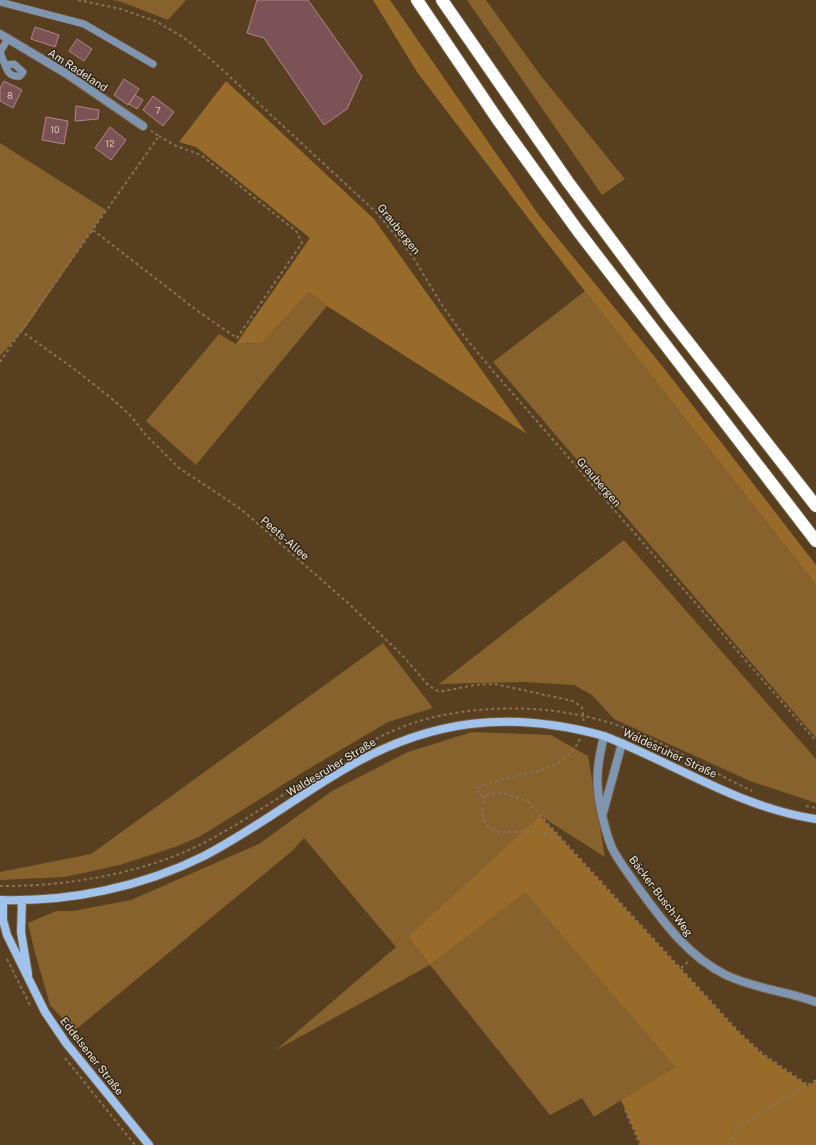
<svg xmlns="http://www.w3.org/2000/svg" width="816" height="1145" viewBox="0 0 816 1145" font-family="'Public Sans',sans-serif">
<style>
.green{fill:#88622c}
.forest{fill:#996b2a}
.building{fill:#7b5256;stroke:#b38589}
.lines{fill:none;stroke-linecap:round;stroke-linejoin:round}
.lane-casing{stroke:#735d40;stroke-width:8}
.street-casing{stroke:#735d40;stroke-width:10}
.secondary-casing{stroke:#735d40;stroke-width:10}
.highway-casing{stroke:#735d40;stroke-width:14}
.path{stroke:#887358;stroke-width:2;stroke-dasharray:3 3;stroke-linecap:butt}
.lane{stroke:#8095af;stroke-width:7}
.street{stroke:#8095af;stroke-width:8}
.secondary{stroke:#a1c2ea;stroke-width:8}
.highway{stroke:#fff;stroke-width:12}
.labels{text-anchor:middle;stroke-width:3;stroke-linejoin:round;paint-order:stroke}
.number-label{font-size:9px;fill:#d6c1b4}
.street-label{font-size:11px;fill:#f4e6d4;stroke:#33291b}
</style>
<rect width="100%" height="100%" fill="#573f20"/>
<path class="green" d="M113,0H186L168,20L122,2Z
M467,0H486L541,76L625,179L602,195Z
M0,143L106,210L26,327L0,356Z
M585,291L816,585V738L493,362Z
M309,292L327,306L196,465L146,421L219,334L236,344L262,343Z
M624,540L816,759V803L750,781L614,719L592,695L574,685L523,682L439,684Z
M383,643L433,708L388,722L300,774L199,837L175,847L120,865L65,877L0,880V872L91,854Z
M472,732L551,735L588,756L605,857L542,817L408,937L430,965L525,891L675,1067L594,1117L582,1098L550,1115L430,965L276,1050L396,947L304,838L292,851L74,1031L50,1005L35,953L28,923L56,911H73L131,900L259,844L332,791L408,752Z"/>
<path class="forest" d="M373,0H390L538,214L663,367L816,565V585L544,239L417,72Z
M226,81L374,219L527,434L327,306L309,292L262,343L236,344L310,238L196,147L179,142Z
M540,816L740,1034L763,1055L808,1086L816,1081V1145H641L621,1100L675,1067L525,892L430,965L408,937Z"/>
<path class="building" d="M257,0H308L362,76L347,109L324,125L264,38L247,33Z
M35,27L59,35L55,47L31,39Z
M77,39L92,49L84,61L69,51Z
M124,79L139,89L128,105L114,95Z
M4,81L22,90L13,108L0,101V88Z
M135,95L143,100L137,109L129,104Z
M153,96L174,112L163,126L143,110Z
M76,106L99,110L98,119L75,121Z
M46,117L68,121L64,144L42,140Z
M110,127L126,140L111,160L95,148Z"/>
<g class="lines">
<defs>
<path id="lane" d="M0,2L84,24L153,64
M5,65C8,73 11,77 20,76L23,72L14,64L5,65L0,52L8,39"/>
<path id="street" d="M0,34L67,74L143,126
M604,736C600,753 596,771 598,790C599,805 606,834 612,848C619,862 629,874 637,886C662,920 687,956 726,975C755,989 787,991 816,1002
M603,813L622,743"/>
<path id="secondary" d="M0,900C70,902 142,887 204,856C254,830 299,795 348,767C431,719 511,710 604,736C674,763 740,808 816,819
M3,900V920L7,935L45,1012L66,1043L149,1145
M22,900L21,932L28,974"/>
<path id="highway" d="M417,0L498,120L578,231L816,541
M442,0L568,182L667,315L816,506"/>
</defs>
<use href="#lane" class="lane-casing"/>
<use href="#street" class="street-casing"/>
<use href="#secondary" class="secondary-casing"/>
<use href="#highway" class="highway-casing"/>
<path class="path" d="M78,0L121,9L155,21L183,37L214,62L378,214L413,257L442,305L464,336L493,371L816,741
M93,230L199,312L237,338L302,243L296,231L201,155L176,146L159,136
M21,331L159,136L151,131
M0,362L21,331L77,371L111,398L131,416L144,433L179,468L241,509L349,604L402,655L429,686L438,691H444L475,685L495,684L564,699L573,701L582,707L584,723
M580,739C562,774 530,770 497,781C490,783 483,785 477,789L479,795C485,796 490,794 496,793C506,793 518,797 528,802L741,1034L763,1054L808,1085
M324,769C356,748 392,728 430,718C502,701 579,706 647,737C682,753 716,774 752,791
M485,796C481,807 480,826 495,831C503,834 528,830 539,832C546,833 553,836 560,838
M806,806L816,808
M0,886C56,887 125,876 177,855C216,840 252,814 288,792
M7,959L30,1005
M681,968L689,961
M65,1058L135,1145
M625,1110L640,1145
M729,1145L735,1133L742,1124L816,1080"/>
<use href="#lane" class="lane"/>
<use href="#street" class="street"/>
<use href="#secondary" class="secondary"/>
<use href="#highway" class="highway"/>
</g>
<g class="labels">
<g class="number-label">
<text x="10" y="99">8</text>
<text x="158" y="114">7</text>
<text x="55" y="133">10</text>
<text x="110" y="147">12</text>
</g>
<g class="street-label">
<text transform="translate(78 70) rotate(33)" y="4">Am Radeland</text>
<text transform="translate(399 229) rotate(51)" y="4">Graubergen</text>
<text transform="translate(599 482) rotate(49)" y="4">Graubergen</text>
<text transform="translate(285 538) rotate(41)" y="4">Peets-Allee</text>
<text transform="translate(670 753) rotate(25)" y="4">Waldesruher Straße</text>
<text transform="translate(331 767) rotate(-31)" y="4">Waldesruher Straße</text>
<text transform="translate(661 896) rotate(53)" y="4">Bäcker-Busch-Weg</text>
<text transform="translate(92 1056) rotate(52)" y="4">Eddelsener Straße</text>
</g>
</g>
</svg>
